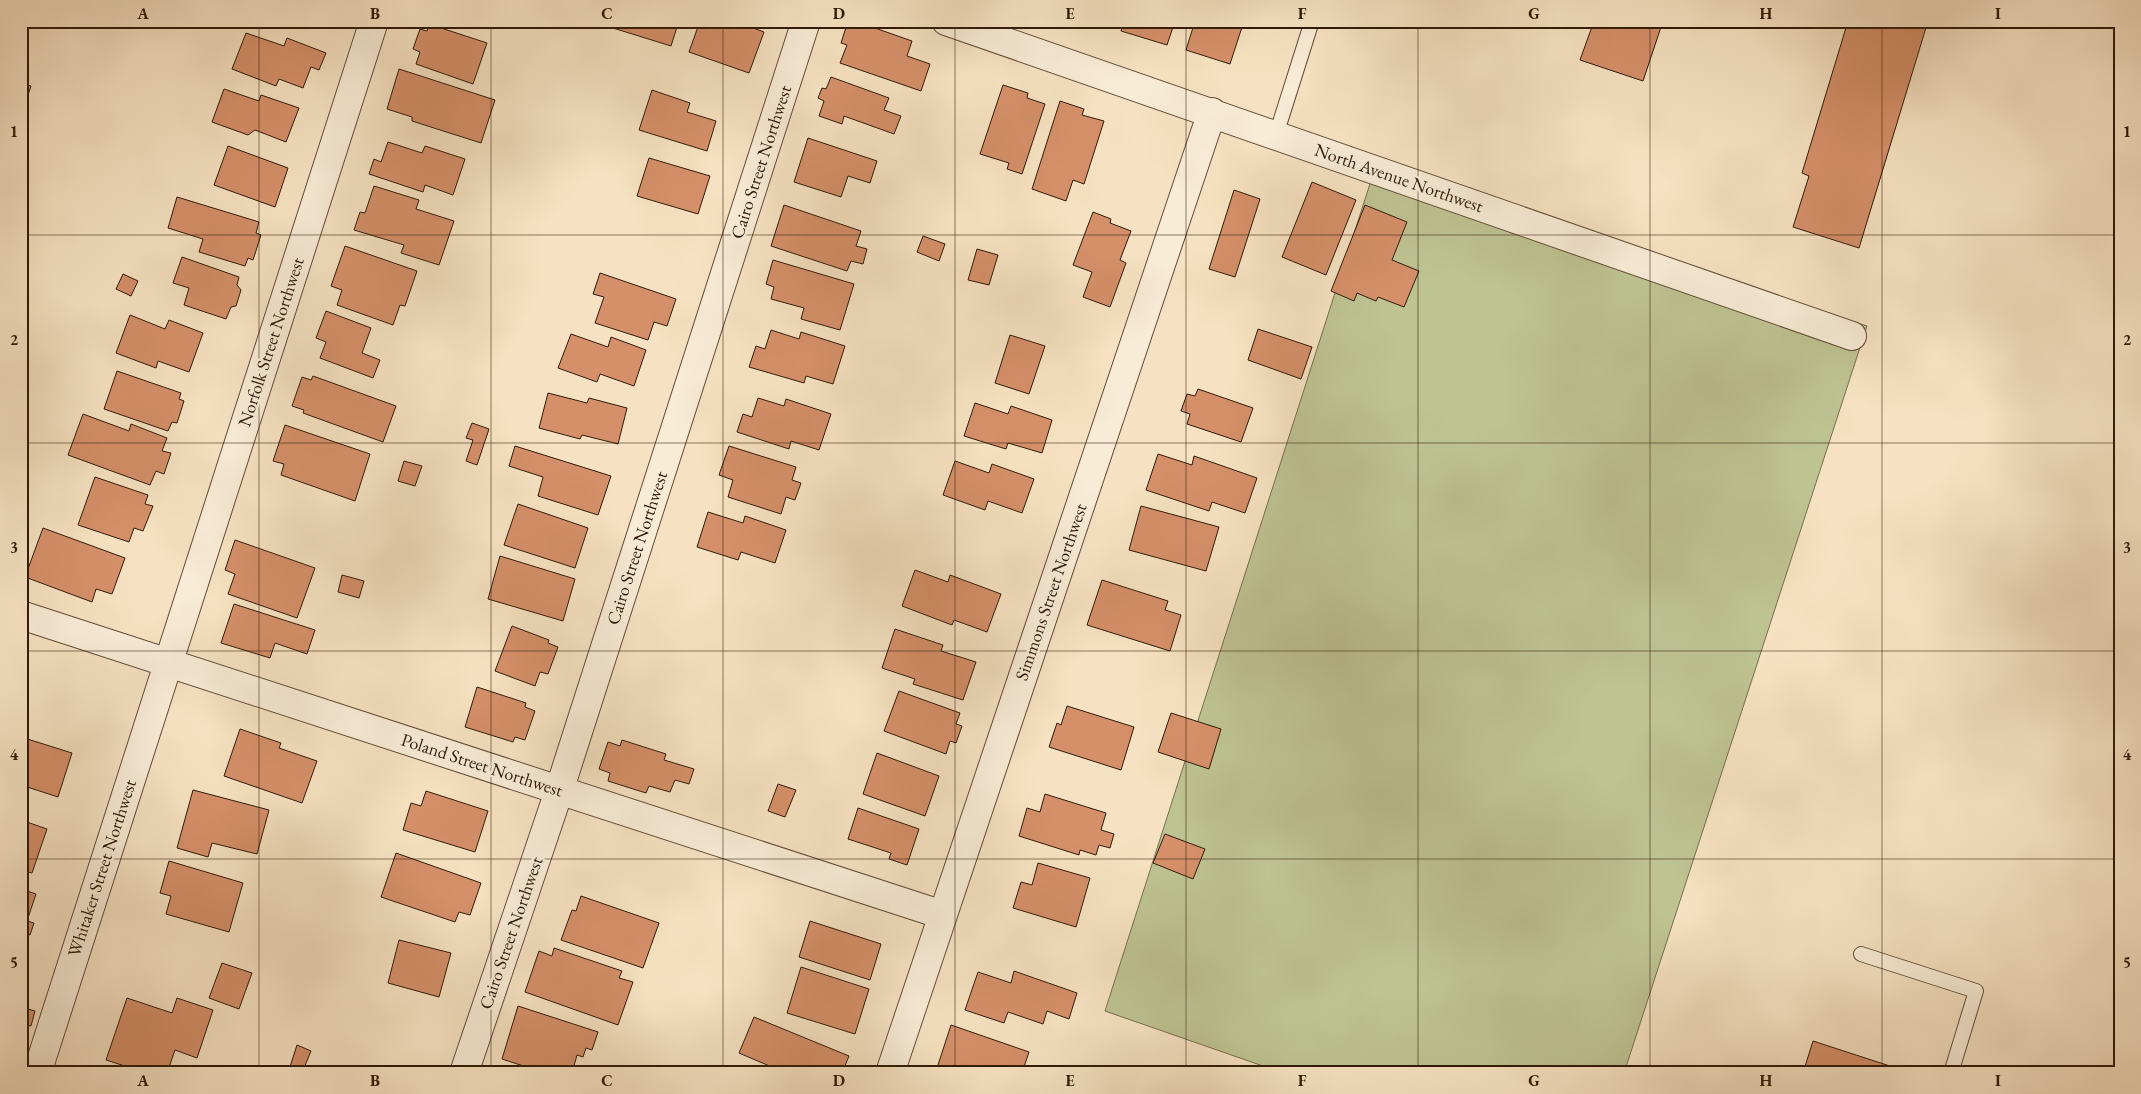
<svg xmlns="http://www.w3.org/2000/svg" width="2141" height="1094" viewBox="0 0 2141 1094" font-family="'EB Garamond',serif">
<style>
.green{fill:#bec392;stroke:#776e4c}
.building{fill:#d59069;stroke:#301a07}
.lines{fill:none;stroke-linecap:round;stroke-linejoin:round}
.lane-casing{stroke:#624c36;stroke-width:16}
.street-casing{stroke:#624c36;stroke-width:30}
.lane{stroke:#f9ecd7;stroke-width:14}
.street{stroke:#f9ecd7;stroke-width:28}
.grid{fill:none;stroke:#301a07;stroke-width:1;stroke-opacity:0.55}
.labels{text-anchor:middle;stroke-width:5;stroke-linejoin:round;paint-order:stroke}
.street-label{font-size:18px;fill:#301a07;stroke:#f9ecd7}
.neatline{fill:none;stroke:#301a07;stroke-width:2}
.grid-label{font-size:16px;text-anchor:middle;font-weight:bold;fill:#301a07}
</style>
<rect width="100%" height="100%" fill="#f6e2c2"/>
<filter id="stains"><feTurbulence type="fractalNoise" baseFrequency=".004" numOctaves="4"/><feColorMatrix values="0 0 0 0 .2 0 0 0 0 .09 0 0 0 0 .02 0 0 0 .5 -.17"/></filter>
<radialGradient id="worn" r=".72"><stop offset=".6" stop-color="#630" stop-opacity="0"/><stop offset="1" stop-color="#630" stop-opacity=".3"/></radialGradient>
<path class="green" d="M1375,168L1867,326L1624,1073H1283L1105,1011Z"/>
<path class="building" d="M616,21H679L671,46L613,28Z
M700,21H749L748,26L764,32L749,73L689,52Z
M848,21H855L912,41L907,56L930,64L921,91L840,63L847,45L841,43Z
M1124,21H1175L1167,45L1121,31Z
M1195,21H1244L1230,64L1186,50Z
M1594,21H1663L1643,81L1580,60Z
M1848,21H1928L1859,248L1793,227L1809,176L1802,173Z
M429,24L487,43L473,84L416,64L420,52L413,49L420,29L427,31Z
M246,33L284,46L287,38L326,53L319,70L311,67L303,88L279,79L276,86L232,69Z
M399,69L495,100L481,143L412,121V117L387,109Z
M831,77L889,98L884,110L901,116L894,134L844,116L842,124L819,116L824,101L818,98L822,88L826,89Z
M21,83L31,86L25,104L21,103Z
M1003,85L1028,93L1027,98L1045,104L1022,174L1007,169L1009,163L980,154Z
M224,89L259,101L261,95L299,108L286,142L255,130L248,135L212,122Z
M652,90L690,103L687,112L716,121L707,151L639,130Z
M1060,101L1084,109L1082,115L1104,121L1084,184L1073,180L1066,201L1032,189Z
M808,138L877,161L870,183L848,176L841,197L794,182Z
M388,142L422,153L425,146L465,159L453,195L425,185L423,192L369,174L374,159L381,162Z
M228,146L288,168L275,207L214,185Z
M649,158L710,176L698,214L637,196Z
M1312,182L1356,200L1326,275L1282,257Z
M374,186L419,200L416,209L454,221L439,265L401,253L404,245L354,230L360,212L365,213Z
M1234,190L1260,199L1235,277L1209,269Z
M177,197L259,222L256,233L261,235L253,260L248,258L245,266L199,252L203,239L168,228Z
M784,205L861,231L856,246L867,249L863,264L851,261L847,271L771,246Z
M1365,205L1407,222L1392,260L1419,271L1404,307L1378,297L1376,301L1357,293L1354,301L1331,291Z
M1093,212L1111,219L1110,223L1131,231L1120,260L1126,263L1110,307L1083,297L1092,272L1073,265Z
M923,236L945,244L939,261L917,252Z
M345,246L417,271L405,306L400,305L393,325L337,305L342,290L331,286Z
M977,249L998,255L989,285L968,280Z
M182,257L239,277L237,285L241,290L236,306L231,307L226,319L184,305L189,288L173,283Z
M773,260L854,284L840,330L801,319L804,308L771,299L774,287L766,284Z
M600,273L676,299L667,326L654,322L648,340L595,323L604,297L593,294Z
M123,274L138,281L131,296L116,289Z
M326,311L371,328L362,353L380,360L373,378L320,358L326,342L316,338Z
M130,315L165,329L169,320L203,333L189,372L158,361L156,368L116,353Z
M1258,329L1312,347L1301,379L1248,360Z
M771,330L799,339L801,332L845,346L833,384L806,376L804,383L749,367L756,346L765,349Z
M571,334L608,347L611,337L646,350L634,386L600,374L597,382L558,368Z
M1010,335L1045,346L1029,394L995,383Z
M117,371L181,393L179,399L184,401L177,423L172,422L168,431L104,409Z
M313,376L396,406L383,442L303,413L304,410L292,406L302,377L311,380Z
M1198,389L1253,408L1241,442L1187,424L1190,414L1181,411L1187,394L1195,396Z
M548,393L587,403L589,398L627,408L618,444L582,435L580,439L539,428Z
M758,398L784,406L786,399L831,414L819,450L791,441L789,449L737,432L743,414L752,417Z
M975,403L1008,414L1011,406L1052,420L1042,453L1008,443L1006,449L964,436Z
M83,414L129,431L131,424L167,438L162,451L171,453L164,474L156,471L150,485L68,455Z
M472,423L489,429L477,465L466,461L473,440L466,438Z
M285,425L370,454L355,501L281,475L284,464L273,461Z
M515,446L611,476L598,515L538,496L543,477L509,466Z
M729,446L796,467L792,480L801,483L795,500L786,497L781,514L728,497L733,480L719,475Z
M1158,454L1192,465L1194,456L1257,478L1245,513L1212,502L1209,511L1146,490Z
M404,461L422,466L415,486L398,481Z
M955,461L989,473L992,464L1034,479L1022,513L988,501L985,510L943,495Z
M95,477L148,495L145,504L153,506L143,531L134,528L129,542L78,525Z
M518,504L588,528L575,568L504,545Z
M1141,506L1219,527L1206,571L1129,550Z
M708,512L743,523L745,516L786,530L775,563L741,552L738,560L697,547Z
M43,528L125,558L112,594L96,589L92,602L25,577Z
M235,540L315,568L297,618L228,594L235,574L225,570Z
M500,556L575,579L563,621L488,599Z
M915,570L948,582L950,575L1001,594L987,632L954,620L952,625L902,606Z
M342,575L364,581L359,598L338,592Z
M1102,580L1168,601L1165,610L1181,615L1170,651L1087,625Z
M234,604L315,630L307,654L275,643L270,658L221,643Z
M512,626L549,640L548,643L558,647L548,674L540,672L535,686L495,671Z
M895,629L943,645L941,651L976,662L963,700L913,684L915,679L882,668Z
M477,687L526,703L525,707L535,711L525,740L515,737L513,742L465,727Z
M899,691L960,713L956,724L962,726L956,743L950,741L946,754L884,731Z
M1067,706L1134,727L1121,770L1049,747L1057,723L1061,725Z
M1171,713L1221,729L1209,769L1158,752Z
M240,729L281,743L279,748L317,761L302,803L224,776Z
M21,737L72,753L58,797L21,785Z
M622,740L666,754L664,760L694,769L689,784L675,780L670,792L649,786L646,793L608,781L610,773L599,769L608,742L620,746Z
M877,753L939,776L925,816L863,794Z
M778,784L796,790L785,817L768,811Z
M193,790L269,810L257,854L212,843L208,857L177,848Z
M426,791L488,811L475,852L403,830L411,803L421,806Z
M1045,794L1106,813L1101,830L1114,834L1110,848L1099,845L1096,855L1080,850L1079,855L1019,836L1027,808L1040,812Z
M858,808L919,829L907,865L889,859L891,853L848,839Z
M21,820L47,829L32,873L21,870Z
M1165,834L1205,849L1193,879L1153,863Z
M396,853L481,883L470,915L459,912L455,922L381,897Z
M169,861L243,883L229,932L166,914L171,896L160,893Z
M1038,863L1090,878L1076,927L1013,908L1021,882L1032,885Z
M21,889L36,894L27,921L34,923L30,935L25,933L21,943Z
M581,896L659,923L643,968L561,940L572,910L576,911Z
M810,921L881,944L870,980L799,957Z
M399,940L451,953L439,997L388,983Z
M554,948L622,971L619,978L633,982L618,1025L525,992L539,951L552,956Z
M222,963L252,973L239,1009L209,998Z
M801,967L869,989L855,1034L787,1013Z
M1014,971L1077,993L1069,1019L1047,1011L1043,1024L1008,1012L1004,1023L965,1010L978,972L1011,983Z
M127,998L172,1013L177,998L213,1010L197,1058L175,1050L167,1073H126L128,1067L106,1060Z
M518,1006L598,1032L592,1050L586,1048L583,1057L577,1055L572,1073H545L502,1059Z
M21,1007L35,1011L31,1026L21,1024Z
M754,1017L849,1056L842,1073H786L739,1053Z
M951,1025L1029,1052L1022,1073H951L937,1068Z
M1813,1041L1896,1068L1895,1073H1803Z
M297,1045L311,1051L302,1073H288Z"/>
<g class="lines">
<defs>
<path id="lane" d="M1276,135L1312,21
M1861,954L1976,991L1951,1073"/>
<path id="street" d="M946,21L1852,336
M21,615L943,915
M37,1073L374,21
M464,1073L559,791L806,21
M890,1073L1212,112"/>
</defs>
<use href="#lane" class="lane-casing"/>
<use href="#street" class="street-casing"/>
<use href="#lane" class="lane"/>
<use href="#street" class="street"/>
</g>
<path class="grid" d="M259,21V1073M491,21V1073M723,21V1073M955,21V1073M1186,21V1073M1418,21V1073M1650,21V1073M1882,21V1073M21,235H2120M21,443H2120M21,651H2120M21,859H2120"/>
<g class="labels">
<g class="street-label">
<text transform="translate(761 162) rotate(-72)" y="6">Cairo Street Northwest</text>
<text transform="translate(1399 178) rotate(19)" y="6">North Avenue Northwest</text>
<text transform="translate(271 342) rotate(-72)" y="6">Norfolk Street Northwest</text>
<text transform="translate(637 548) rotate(-72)" y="6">Cairo Street Northwest</text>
<text transform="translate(1051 592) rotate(-71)" y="6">Simmons Street Northwest</text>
<text transform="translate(482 765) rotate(18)" y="6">Poland Street Northwest</text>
<text transform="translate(102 868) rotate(-72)" y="6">Whitaker Street Northwest</text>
<text transform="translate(511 933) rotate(-71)" y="6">Cairo Street Northwest</text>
</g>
</g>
<rect width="2141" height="1094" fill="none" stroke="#f6e2c2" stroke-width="55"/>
<rect x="28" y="28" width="2086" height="1038" class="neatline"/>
<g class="grid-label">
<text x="143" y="19">A</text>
<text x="375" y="19">B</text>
<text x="607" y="19">C</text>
<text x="839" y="19">D</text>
<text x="1070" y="19">E</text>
<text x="1302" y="19">F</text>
<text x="1534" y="19">G</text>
<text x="1766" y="19">H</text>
<text x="1998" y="19">I</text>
<text x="14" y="137">1</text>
<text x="2127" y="137">1</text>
<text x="14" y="345">2</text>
<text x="2127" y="345">2</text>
<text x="14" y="553">3</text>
<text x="2127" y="553">3</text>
<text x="14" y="760">4</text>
<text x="2127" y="760">4</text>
<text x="14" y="968">5</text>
<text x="2127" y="968">5</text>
<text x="143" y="1086">A</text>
<text x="375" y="1086">B</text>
<text x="607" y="1086">C</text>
<text x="839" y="1086">D</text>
<text x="1070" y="1086">E</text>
<text x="1302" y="1086">F</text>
<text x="1534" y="1086">G</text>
<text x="1766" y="1086">H</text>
<text x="1998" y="1086">I</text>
</g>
<rect width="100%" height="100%" filter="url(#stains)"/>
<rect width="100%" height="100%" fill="url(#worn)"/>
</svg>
